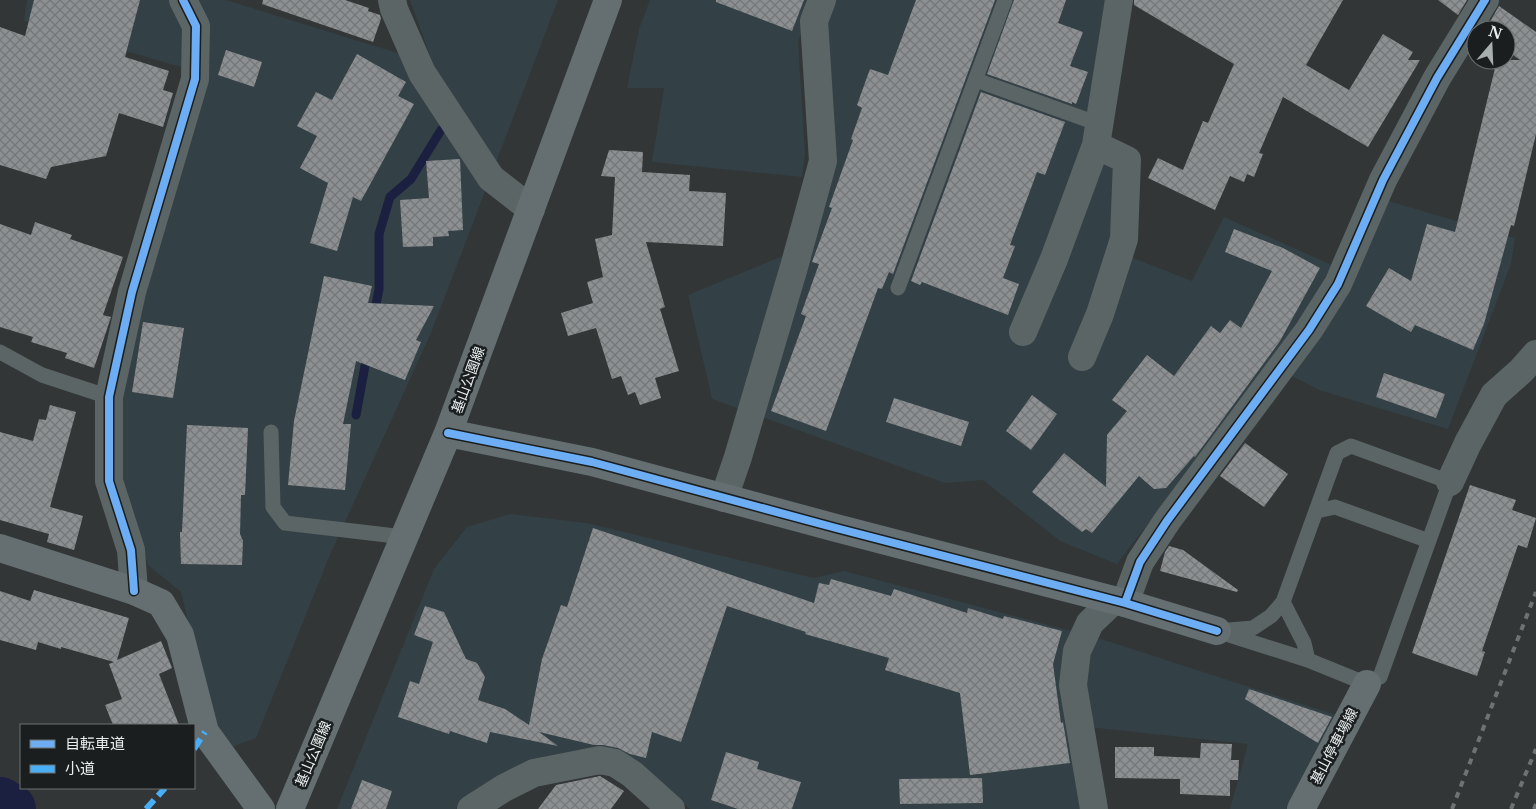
<svg xmlns="http://www.w3.org/2000/svg" width="1536" height="809" viewBox="0 0 1536 809" font-family="'Libre Baskerville','Noto Sans JP',serif">
<style>
.built{fill:#334046}
.lines{fill:none;stroke-linecap:round;stroke-linejoin:round}
.stream{stroke:#1b2040;stroke-width:9}
.river{stroke:#1b2040;stroke-width:52}
.building{fill:url(#building-cross-hatch)}
.lane{stroke:#5c6566;stroke-width:15}
.street{stroke:#5c6566;stroke-width:28}
.secondary{stroke:#656f71;stroke-width:28}
.rail{stroke:#6e7274;stroke-width:4;stroke-dasharray:6 6;stroke-linecap:butt}
.quiet{stroke:#49aef6;stroke-width:6;stroke-dasharray:12 6;stroke-linecap:butt}
.cycleway-casing{stroke:#1a1e1f;stroke-width:11}
.cycleway{stroke:#6dadf4;stroke-width:8}
.labels{text-anchor:middle;stroke-width:5;stroke-linejoin:round;paint-order:stroke}
.street-label{font-size:14px;fill:#e9eef0;stroke:#1a1e1f}
</style>
<defs>
<pattern id="building-cross-hatch" width="8" height="8" patternUnits="userSpaceOnUse" patternTransform="scale(1.25)"><rect width="8" height="8" fill="#8d9092"/><path d="M0 0l8 8M0 8l8-8" fill="none" stroke="#747678"/></pattern>
</defs>
<rect width="100%" height="100%" fill="#323637"/>
<path class="built" d="M27,0H226L433,64L410,0H558L431,333L330,555L256,738L229,748L213,726L181,592L148,565L120,474L117,404L142,300L208,75L24,21Z
M650,0H812L798,42L805,154L802,177L652,162L664,88H627L639,29Z
M831,0H1106L1085,144L1120,170L1128,256L1192,281L1224,217L1332,265L1288,343L1117,564L1060,541L983,480L945,483L712,399L688,295L807,246L824,19Z
M1385,200L1515,238L1511,264L1448,429L1319,390L1292,376Z
M510,514L587,523L814,578L844,571L1101,639L1339,716L1288,809H1230L1248,744L1088,727L1085,809H690L629,757L535,766L456,809H337L434,569L467,527Z"/>
<g class="lines">
<path class="stream" d="M374,315L379,289V234L390,197L411,179L441,130
M356,415L367,355"/>
<path class="river" d="M0,803L10,809"/>
</g>
<path class="building" d="M34,0H140L125,57L169,71L163,90L173,93L163,127L119,113L106,156L51,167L46,179L0,165V27L25,36Z
M263,0H345L369,8L368,11L380,15L381,19L373,42L262,4Z
M716,0H804L792,31L716,2Z
M916,0H995L893,274L889,272L882,289L878,288L826,431L771,411L806,316L801,314L819,264L812,262L832,208L829,207L853,140L851,139L862,108L857,105L870,69L888,75Z
M1014,0H1066L1058,23L1083,32L1070,66L1088,72L1076,104L1072,102V104L987,74Z
M1134,0H1343L1306,65L1349,90L1383,34L1413,52L1408,60H1420L1368,147L1283,97L1259,153L1263,154L1254,177L1247,174L1244,182L1230,176L1215,210L1148,178L1158,158L1183,170L1203,121L1208,123L1234,64L1134,5Z
M1438,0H1467L1458,15Z
M1499,6L1536,32V134L1514,226L1511,225L1484,324L1473,350L1415,325L1411,332L1366,306L1389,268L1411,281L1427,224L1455,232L1497,60H1520L1506,50V30H1485Z
M226,50L262,62L254,87L218,75Z
M357,54L406,82L398,96L414,104L361,201L353,197L337,251L310,243L328,183L300,168L317,136L297,126L316,92L332,100Z
M981,92L1065,122L1045,175L1037,172L1010,245L1015,246L1003,278L1019,284L1008,315L922,282L920,285L911,281Z
M609,150L643,152L642,172L690,175L689,191L726,193L723,246L646,242L665,307L660,309L679,371L655,378L661,398L640,405L635,392L628,395L621,376L612,379L596,328L568,336L561,313L593,303L587,282L603,277L595,239L612,235L615,177L601,176Z
M460,159L463,230L448,231L449,236L433,237V246L403,247L400,200L429,198L426,161Z
M35,222L72,235L70,239L123,257L103,315L111,317L94,368L65,358L67,353L31,342L33,337L0,327V224L31,235Z
M1234,229L1283,248L1320,268L1280,341L1195,457L1194,456L1166,488L1154,489L1139,476L1092,533L1086,529L1082,532L1032,492L1064,453L1106,487L1107,435L1127,411L1112,400L1147,355L1174,376L1211,326L1220,333L1230,320L1241,328L1272,271L1225,252Z
M324,276L372,286L368,303L434,306L416,340L421,342L405,380L356,361L343,424H351L345,490L288,485L294,421Z
M143,322L184,328L173,398L132,392Z
M1384,373L1445,394L1436,418L1376,397Z
M1032,395L1057,414L1031,450L1006,431Z
M894,398L969,422L961,446L886,422Z
M50,405L76,412L50,507L83,516L74,550L47,542L49,534L0,520V432L33,441L39,419L46,420Z
M187,425L248,428L245,495H241L240,534L243,541L242,565L181,564L180,532H182Z
M1245,443L1288,474L1264,507L1220,476Z
M1470,485L1516,500L1512,510L1536,518L1527,548L1518,545L1482,651L1485,652L1477,676L1412,653Z
M593,528L814,603L819,583L829,585L831,579L891,596L894,589L967,613L968,608L1003,619L1004,616L1062,631L1053,664L1061,723L1063,722L1070,763L970,775L960,693L885,670L889,658L805,634L806,632L727,606L681,742L652,732L646,758L630,754L618,748L603,745H594L539,732L558,746L490,732L487,743L450,731L449,734L398,717L410,681L419,684L433,642L414,635L425,606L444,612L466,659L477,663L485,677L478,700L505,709L529,725L542,659L561,605L567,607Z
M1169,546L1183,550L1238,590L1237,592L1160,571L1165,552Z
M34,590L129,618L117,660L161,641L172,668L159,674L179,725H113L105,705L122,699L109,664L114,662L61,647V649L38,642L36,650L0,640V591L30,601Z
M1249,689L1332,717L1318,743L1245,699Z
M1201,743L1232,744L1231,760H1239L1238,780H1230V796L1180,794V779L1115,778V747H1154V756L1200,758Z
M726,752L759,762L757,769L801,782L792,809H738L711,800Z
M600,776L624,791L611,809H538L556,785Z
M982,778L983,803L900,804L899,779Z
M362,780L392,791L386,809H351Z"/>
<g class="lines">
<path class="lane" d="M976,80L1099,124
M898,288L1005,0
M0,352L42,375L109,397
M271,432L273,507L285,523L404,537
M1351,446L1450,482L1380,677L1367,684L1308,660L1217,631L1253,628L1271,616L1283,602L1337,453Z
M1317,511L1335,507L1429,541
M1283,602L1304,643L1308,660"/>
<path class="street" d="M392,0L394,9L422,73L491,178L531,209
M1023,332L1054,259L1096,145L1119,0
M1082,357L1100,314L1124,239L1127,160L1096,145
M1450,482L1468,443L1494,395L1521,371L1536,354
M724,498L738,457L794,267L823,161L814,21L822,0
M134,591L131,550L109,481V397L132,292L195,79L196,26L183,0
M1125,603L1140,562L1167,521L1309,330L1338,284L1383,180L1437,78L1485,0
M471,809L504,788L534,773L600,760L615,763L632,774L671,809
M1094,809L1073,685L1077,651L1090,623L1113,601"/>
<path class="secondary" d="M448,433L592,462L836,528L1125,603L1217,631
M0,548L134,591L161,603L180,635L205,732L261,809
M290,809L448,433L608,0
M1301,809L1367,684"/>
<path class="rail" d="M1452,809L1536,592
M1511,809L1536,749
M1534,809L1536,804"/>
<path class="quiet" d="M194,749L205,732
M146,809L165,788"/>
<defs>
<path id="cycleway" d="M448,433L592,462L836,528L1125,603L1217,631
M134,591L131,550L109,481V397L132,292L195,79L196,26L183,0
M1125,603L1140,562L1167,521L1309,330L1338,284L1383,180L1437,78L1485,0"/>
</defs>
<use href="#cycleway" class="cycleway-casing"/>
<use href="#cycleway" class="cycleway"/>
</g>
<g class="labels">
<g class="street-label">
<text transform="translate(468 380) rotate(-70)" y="5">基山公園線</text>
<text transform="translate(1334 746) rotate(-62)" y="5">基山停車場線</text>
<text transform="translate(313 754) rotate(-67)" y="5">基山公園線</text>
</g>
</g>
<rect x="20" y="724" width="175" height="65" fill="#1a1e1f" stroke="#6d7173"/>
<rect x="30" y="740" width="25" height="8" fill="#6dadf4" stroke="#6d7173"/>
<text x="65" y="749" font-size="15" fill="#e9eef0">自転車道</text>
<rect x="30" y="765" width="25" height="8" fill="#49aef6" stroke="#6d7173"/>
<text x="65" y="774" font-size="15" fill="#e9eef0">小道</text>
<g transform="translate(1491 45) rotate(19)"><circle r="24" fill="#1a1e1f" stroke="#6d7173"/>
<path d="M0-4L9 19L0 12L-9 19Z" fill="#a9aeaf"/>
<text y="-8" font-size="14" font-weight="bold" text-anchor="middle" fill="#e9eef0">N</text>
</g>
</svg>
